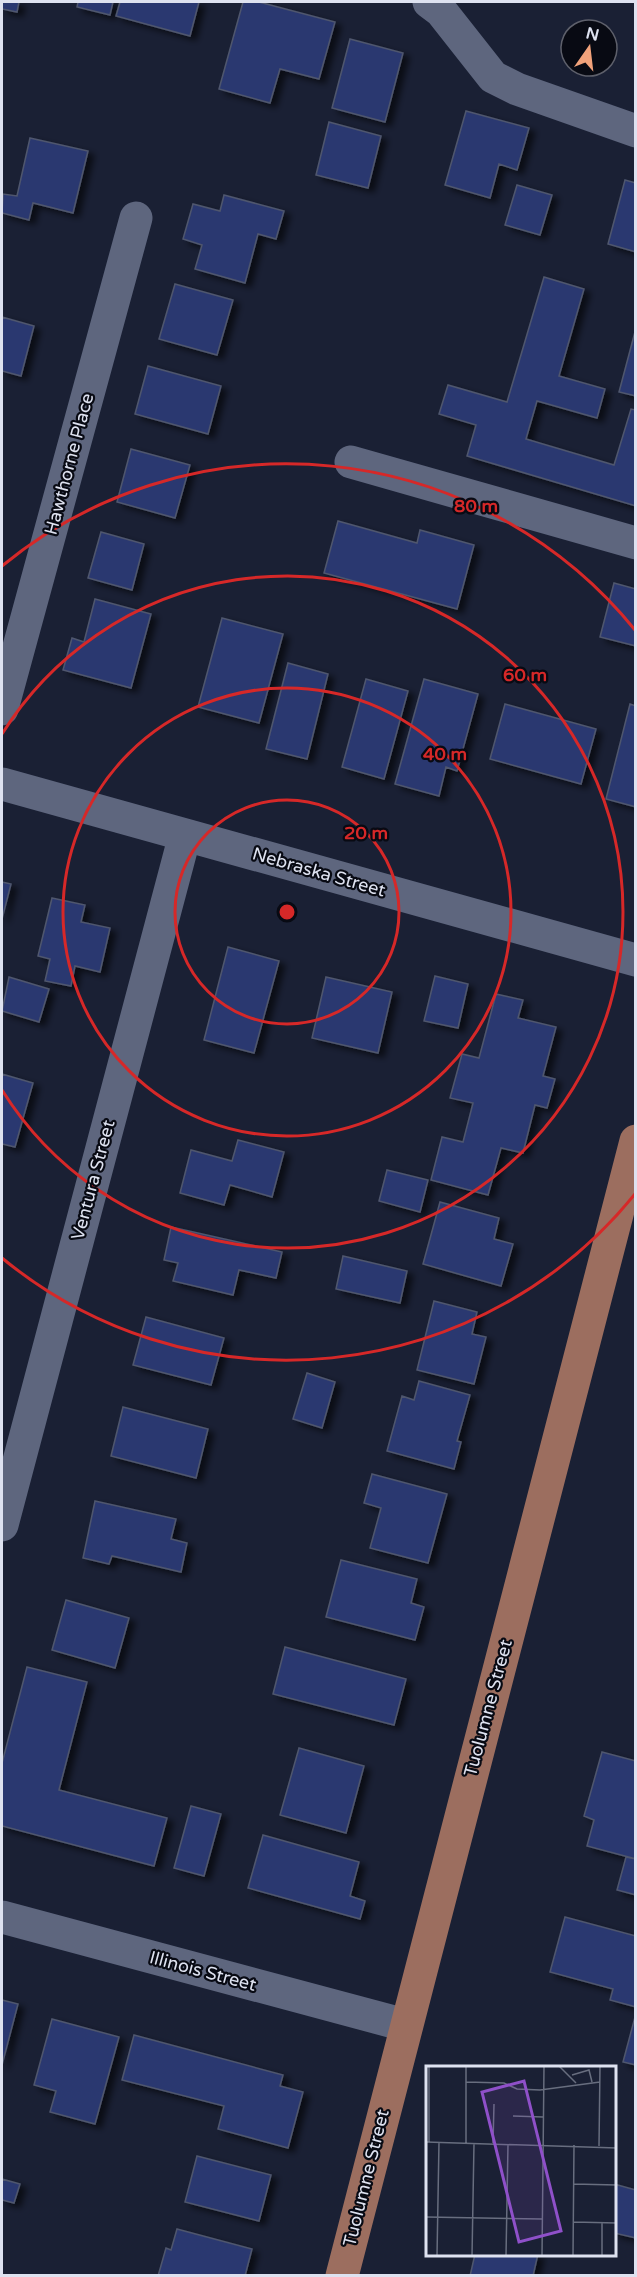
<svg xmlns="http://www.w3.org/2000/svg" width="637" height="2277" viewBox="0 0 637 2277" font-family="'Varela Round',sans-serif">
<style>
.building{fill:#2c396f;stroke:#4f576e;stroke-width:1.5;filter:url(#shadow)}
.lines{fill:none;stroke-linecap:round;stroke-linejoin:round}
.minor{stroke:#5e667e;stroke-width:33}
.major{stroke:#9c6e5f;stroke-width:33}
.ring{fill:none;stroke:#d62828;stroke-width:3}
.labels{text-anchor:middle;stroke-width:4.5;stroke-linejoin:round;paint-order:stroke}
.street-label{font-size:18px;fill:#dee2f0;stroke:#080a13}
.inset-road{fill:none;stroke:#686e7f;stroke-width:1.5}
.view{fill:#8f50c9;fill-opacity:0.15;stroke:#8f50c9;stroke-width:3}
.inset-edge{fill:none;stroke:#dee2f0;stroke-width:3}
.centre{fill:#d62828;stroke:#080a13;stroke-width:3}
.ring-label{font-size:18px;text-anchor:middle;font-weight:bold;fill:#d62828;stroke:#080a13;stroke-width:4.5;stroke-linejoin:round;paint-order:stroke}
</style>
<defs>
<filter id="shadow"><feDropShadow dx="6" dy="4" stdDeviation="3" flood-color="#0009"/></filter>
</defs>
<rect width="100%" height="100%" fill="#1a2034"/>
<path class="building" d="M2,2H19L17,12L2,9Z
M78,2H113L110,15L77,7Z
M120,2H199L190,36L116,16Z
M243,2H259L335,22L319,79L280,69L270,103L219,89Z
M350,39L403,53L385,122L332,108Z
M466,111L529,128L517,170L499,164L490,198L445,185Z
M329,122L381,136L368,188L316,175Z
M30,138L88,151L73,213L33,203L29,220L2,213L3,194L17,196Z
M625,180L636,183V252L608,244Z
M517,185L552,195L540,235L505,225Z
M224,195L284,211L276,239L258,234L245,283L195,269L202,245L183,239L193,204L220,211Z
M544,277L584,289L559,376L605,389L597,418L537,401L526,439L614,465L631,409L636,410V506L467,456L476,425L439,414L448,385L507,402Z
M175,284L233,300L217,355L159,339Z
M2,317L34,326L21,376L2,371Z
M636,328V396L619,392Z
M148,366L221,386L208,434L135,414Z
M131,449L190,465L175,518L117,502Z
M338,521L417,543L420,530L474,545L457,609L324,573Z
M101,532L144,544L132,590L88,578Z
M614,583L636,589V646L600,637Z
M95,599L151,614L131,688L63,670L72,638L84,642Z
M222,618L283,634L259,723L198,707Z
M288,663L328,674L307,759L266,749Z
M366,679L408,691L384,779L342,767Z
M424,679L478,694L457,771L446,767L439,796L395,784Z
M505,704L596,729L581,784L490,759Z
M630,704L636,706V807L606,799Z
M2,882L11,884L2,919Z
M52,898L85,905L81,922L110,928L100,972L75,966L71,986L45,981L50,959L38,956Z
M228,947L279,961L254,1053L204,1040Z
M435,976L468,984L458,1028L424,1021Z
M9,977L49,989L39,1022L2,1011Z
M326,977L392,992L378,1053L312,1038Z
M496,994L523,1000L518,1018L556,1027L543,1076L555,1079L547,1108L535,1105L523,1153L501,1148L488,1195L431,1180L442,1137L463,1142L473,1103L450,1098L462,1054L479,1058Z
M2,1074L33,1083L15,1147L2,1144Z
M238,1140L284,1152L272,1197L230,1185L224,1205L180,1193L191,1150L232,1161Z
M387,1170L428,1180L420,1212L379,1201Z
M440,1202L499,1218L494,1239L513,1244L501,1286L423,1264Z
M171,1227L282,1252L276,1278L239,1270L233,1295L173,1281L178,1263L164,1260Z
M343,1256L407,1271L400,1303L336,1289Z
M434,1301L477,1312L472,1334L486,1337L474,1384L417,1370Z
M146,1317L224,1338L211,1385L133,1365Z
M307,1373L335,1382L322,1428L293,1419Z
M419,1381L470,1395L457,1441L461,1442L454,1469L387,1451L402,1396L414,1400Z
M123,1407L208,1429L196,1478L111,1456Z
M372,1474L447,1494L428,1563L370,1548L381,1508L364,1503Z
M95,1501L176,1519L171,1539L187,1543L181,1572L112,1556L109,1564L83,1558Z
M341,1560L417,1579L411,1603L424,1607L415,1640L326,1617Z
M66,1600L129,1618L115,1668L52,1650Z
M285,1647L406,1679L394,1725L273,1694Z
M27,1667L87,1682L59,1790L167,1818L154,1866L2,1826V1763Z
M299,1748L364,1766L346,1833L280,1815Z
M602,1752L636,1761V1859L587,1846L594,1820L584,1816Z
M191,1806L221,1814L204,1876L174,1868Z
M263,1835L359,1862L350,1896L365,1901L360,1919L248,1888Z
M626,1857L636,1859V1895L617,1890Z
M565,1917L636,1936V2007L610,2000L613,1989L550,1972Z
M2,2000L18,2004L2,2065Z
M635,2017L636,2018V2065L623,2062Z
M52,2019L119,2037L95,2124L50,2112L56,2091L34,2085Z
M134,2035L283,2075L280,2086L303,2092L288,2148L218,2129L224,2106L122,2080Z
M197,2156L271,2175L259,2221L185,2202Z
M2,2179L20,2184L14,2203L2,2200Z
M614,2184L636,2190V2238L614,2233Z
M177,2229L252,2249L245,2276H158L166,2248L171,2250Z
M475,2254H538L533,2276H470Z"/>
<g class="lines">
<path class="minor" d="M429,2L441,11L493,77L517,89L636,131
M351,462L636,543
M2,709L136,218
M2,784L636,960
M2,1525L185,835
M2,1917L405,2025"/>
<path class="major" d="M342,2276L636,1141"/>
</g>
<g class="ring">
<circle cx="287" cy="912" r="112"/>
<circle cx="287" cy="912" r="224"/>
<path d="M2 734A336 336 0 1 1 2 1090"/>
<path d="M635 1194A448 448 0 0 1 2 1258M2 566A448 448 0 0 1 635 630"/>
</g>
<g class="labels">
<g class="street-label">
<text transform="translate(69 464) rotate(-75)" y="6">Hawthorne Place</text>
<text transform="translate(319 872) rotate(16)" y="6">Nebraska Street</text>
<text transform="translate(93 1180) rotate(-75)" y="6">Ventura Street</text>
<text transform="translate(488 1708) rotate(-75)" y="6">Tuolumne Street</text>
<text transform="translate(203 1971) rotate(15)" y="6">Illinois Street</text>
<text transform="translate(366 2178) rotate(-76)" y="6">Tuolumne Street</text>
</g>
</g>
<g transform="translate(426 2066)">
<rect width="190" height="190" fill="#1a2034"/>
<path class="inset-road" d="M133,0L150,17M146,9L163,4L166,16M40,16L78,17L91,23L114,24L174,16M87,50L117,51M0,76L191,82M3,76V0M40,77V0M67,77L68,38M173,80L174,0M147,118L191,119M0,151L116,153M147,156L191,157M11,190L13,76M46,190L48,77M80,190L82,78M116,190L118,0M147,190L148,79M176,190V157"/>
<path class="view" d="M98,15L135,165L93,176L56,26Z"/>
<rect width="190" height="190" class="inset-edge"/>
</g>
<circle cx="287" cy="912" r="9" class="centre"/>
<g class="ring-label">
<text x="476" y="512">80 m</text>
<text x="525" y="681">60 m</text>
<text x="445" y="760">40 m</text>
<text x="366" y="839">20 m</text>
</g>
<rect width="637" height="2277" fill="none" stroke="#dee2f0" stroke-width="6"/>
<g transform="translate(589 48) rotate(14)"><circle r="28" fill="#080a13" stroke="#5e606b" stroke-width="1.5"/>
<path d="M0-4.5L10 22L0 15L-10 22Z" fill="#f1a27b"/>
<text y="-9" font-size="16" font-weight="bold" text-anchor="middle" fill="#dee2f0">N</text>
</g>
</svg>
